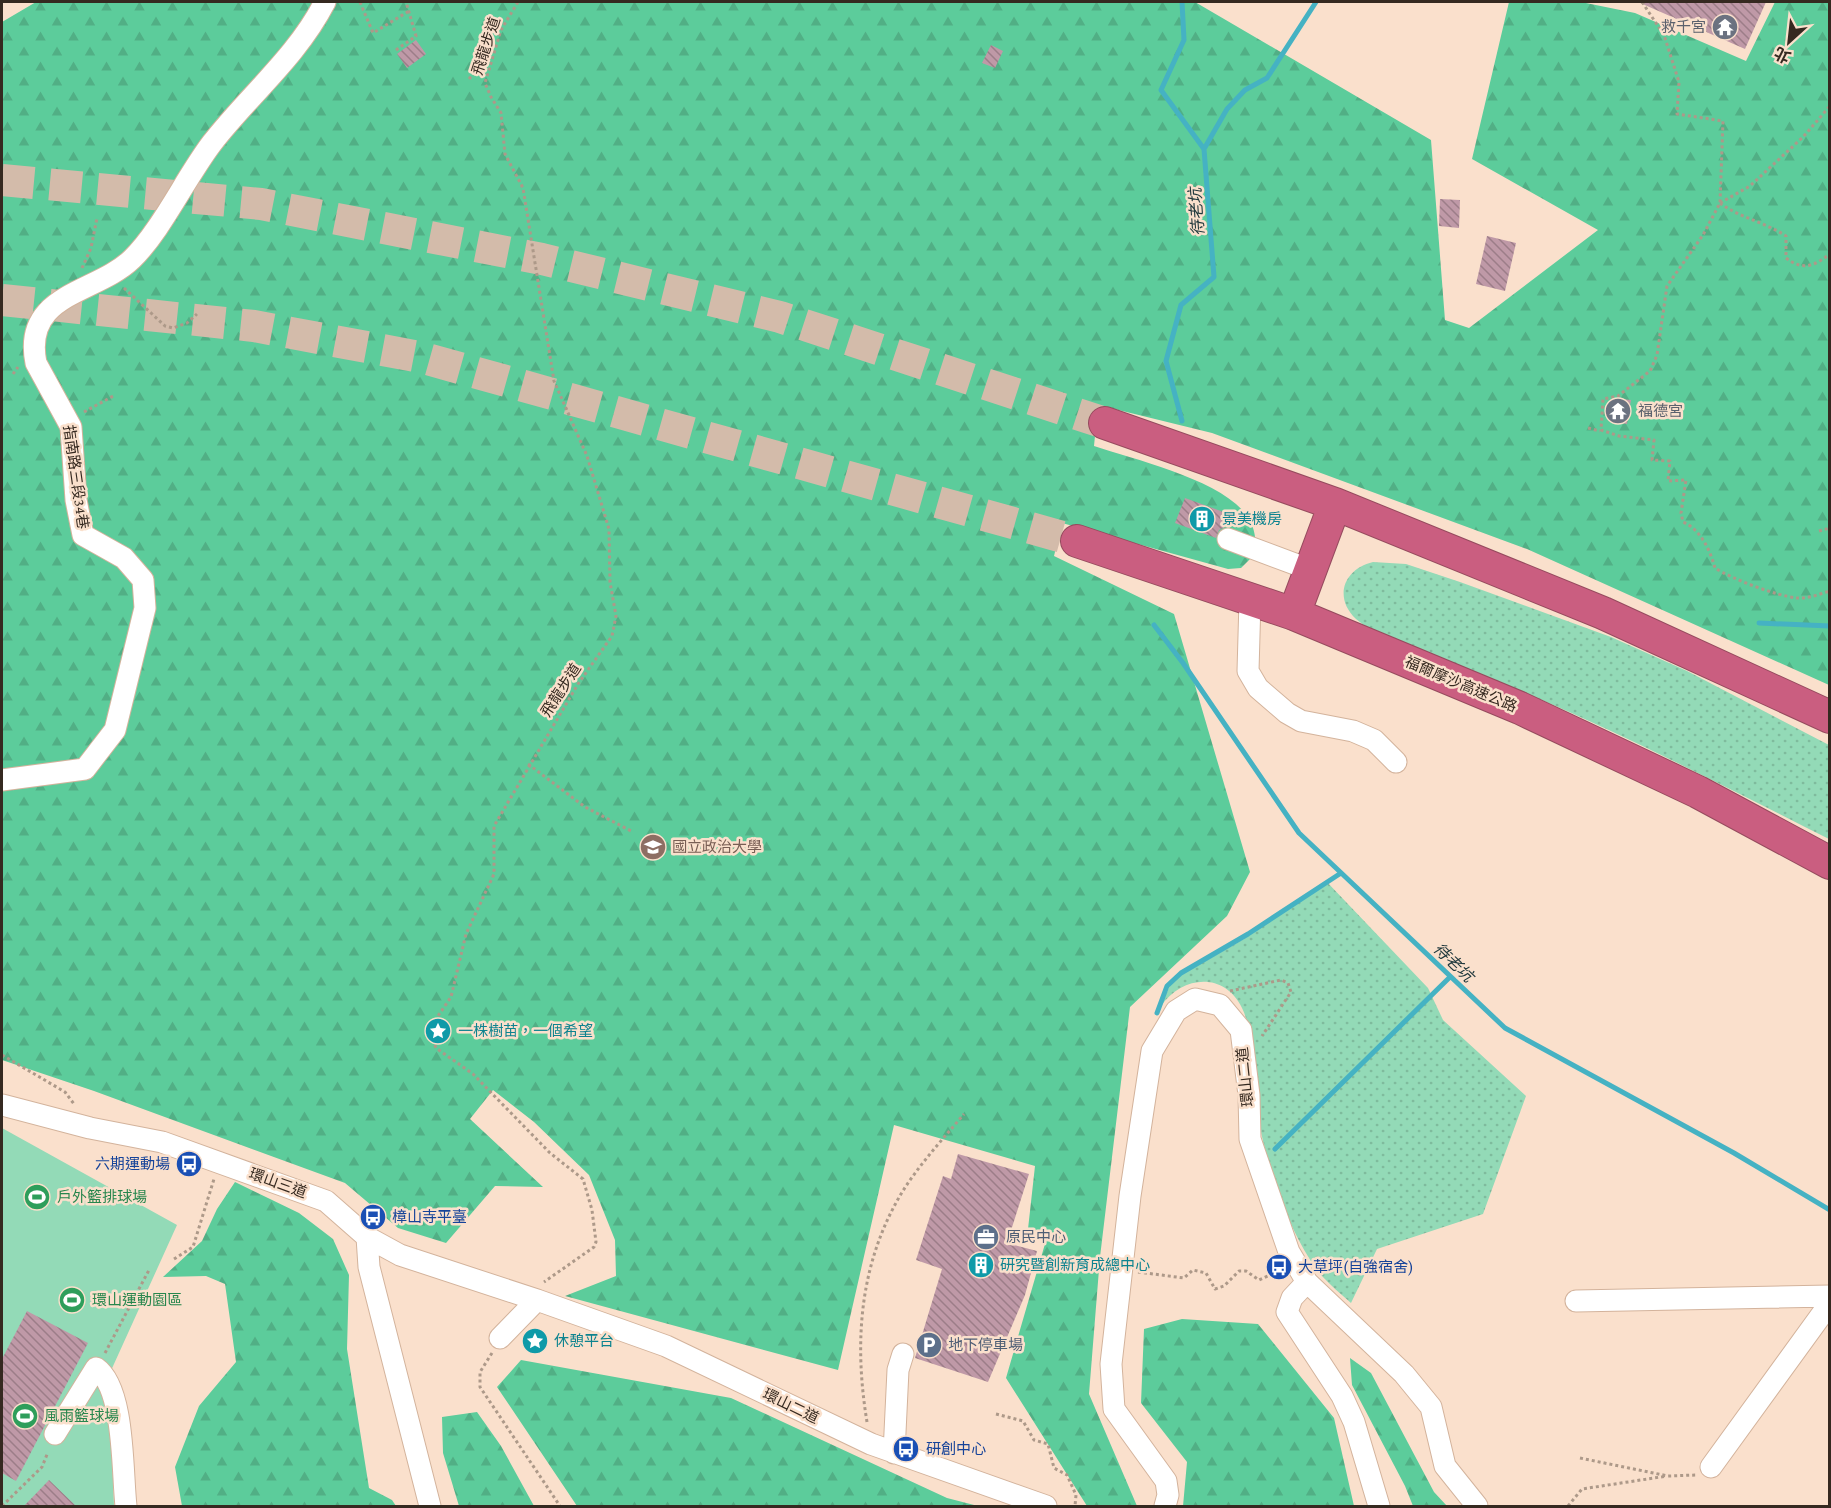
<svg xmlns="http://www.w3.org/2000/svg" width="1831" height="1508" viewBox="0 0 1831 1508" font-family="'Crimson Pro','Noto Sans TC',serif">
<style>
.grass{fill:url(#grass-dots)}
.forest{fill:url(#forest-firs)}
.pitch{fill:#93dab7}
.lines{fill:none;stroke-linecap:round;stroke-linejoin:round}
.stream{stroke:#45b2c3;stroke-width:5}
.building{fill:url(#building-back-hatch)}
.highway-tunnel{stroke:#d3bbaa;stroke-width:32;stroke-dasharray:32 16;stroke-linecap:butt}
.minor-casing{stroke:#d3b39c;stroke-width:23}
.highway-casing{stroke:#964b5e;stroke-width:34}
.path{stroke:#ad9989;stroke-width:3;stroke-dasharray:3 3;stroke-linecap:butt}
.minor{stroke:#fff;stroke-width:21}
.highway{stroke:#ca5e80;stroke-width:32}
.labels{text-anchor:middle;stroke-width:5;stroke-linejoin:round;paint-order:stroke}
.worship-label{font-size:15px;fill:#5b616d;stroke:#fae0cc;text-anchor:end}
.street-label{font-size:15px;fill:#352920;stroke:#fae0cc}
.culture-label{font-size:15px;fill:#0d838f;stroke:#fae0cc;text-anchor:start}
.education-label{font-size:15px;fill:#785e54;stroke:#fae0cc;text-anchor:start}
.transit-label{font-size:15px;fill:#164399;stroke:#fae0cc;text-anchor:start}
.leisure-label{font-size:15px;fill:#27864d;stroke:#fae0cc;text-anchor:start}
.service-label{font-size:15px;fill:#4e5e75;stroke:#fae0cc;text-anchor:start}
.water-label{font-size:16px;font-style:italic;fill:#21393d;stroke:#fae0cc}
</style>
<defs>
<pattern id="grass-dots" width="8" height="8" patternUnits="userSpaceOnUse" patternTransform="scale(1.5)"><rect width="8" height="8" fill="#93dab7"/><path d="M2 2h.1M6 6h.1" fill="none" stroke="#7fbb9d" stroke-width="1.8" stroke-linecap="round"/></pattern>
<pattern id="forest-firs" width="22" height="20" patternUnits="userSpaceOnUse" patternTransform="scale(1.5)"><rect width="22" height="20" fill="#5ccc9b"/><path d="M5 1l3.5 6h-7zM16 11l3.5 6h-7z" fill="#51af85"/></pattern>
<pattern id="building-back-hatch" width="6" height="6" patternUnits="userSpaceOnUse" patternTransform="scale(1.5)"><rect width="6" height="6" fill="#bf99a7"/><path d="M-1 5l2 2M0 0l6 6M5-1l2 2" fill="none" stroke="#9c7d88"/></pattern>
</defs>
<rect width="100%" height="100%" fill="#fae0cc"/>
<path class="grass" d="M1373,562L1406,564L1460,582L1611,637L1687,671L1829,745V839C1732,790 1635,740 1535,697C1500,682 1464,669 1429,655C1405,646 1376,637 1356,619C1333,597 1344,569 1373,562Z
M1326,881L1428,988L1443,1020L1526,1096L1483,1214L1377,1249L1351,1303C1341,1294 1330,1285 1321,1275C1288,1234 1262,1154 1256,1102C1252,1075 1254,1032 1242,1008C1224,971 1182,976 1161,1006L1171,983L1181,975L1244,939Z"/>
<path class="forest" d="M36,2H1195L1431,140L1445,320L1469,328L1598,230L1472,159L1509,2H1581L1635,13L1746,61L1775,2L1829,3V685L1527,549L1212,433L1098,405L1094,446C1136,460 1223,480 1248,517C1255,528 1256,540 1256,553L1241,568L1228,569L1062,523L1054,556L1174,614L1250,872L1227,916L1130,1007L1100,1257L1089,1394L1137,1506H1087L1006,1378L1047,1237L1028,1229L1035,1166L894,1125L838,1370L565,1296L616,1276L615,1240L589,1175L534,1122L493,1090L470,1119L543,1187L495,1186L446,1243L398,1228L345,1183L94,1091L2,1060V22Z
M235,1182L299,1213L333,1239L349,1275L347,1349L369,1488L392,1500L396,1506H182L175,1467L199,1406L236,1362L225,1284L206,1276L163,1277L202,1241L217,1209Z
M1182,1319L1258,1324L1334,1418L1354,1506H1183L1187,1462L1141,1403L1144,1329Z
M1350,1358L1371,1373L1434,1492L1447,1506H1413L1405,1486L1352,1385Z
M521,1360L731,1398L947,1498L978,1506H577L497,1387Z
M477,1412L501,1446L534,1506H459L443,1453L442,1417Z"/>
<path class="pitch" d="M2,1128L177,1225L109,1375L114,1506H2Z"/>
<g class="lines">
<path class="stream" d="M1204,149L1227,109L1245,90L1267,78L1316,2
M1182,421L1166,361L1181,305L1214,277L1204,149L1161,90L1184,40L1182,2
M1759,623L1830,626
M1154,625L1183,663L1299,833L1505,1028L1734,1153L1830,1210
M1157,1013L1167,986L1181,973L1248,934L1341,873
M1275,1149L1450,977"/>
</g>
<path class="building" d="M1638,2H1766L1745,49Z
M416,40L426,54L407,68L397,54Z
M991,45L1003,51L995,68L982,63Z
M1440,199L1460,200L1459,228L1439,226Z
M1487,236L1516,243L1505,291L1476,284Z
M1613,398L1631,400L1627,424L1610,421Z
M1185,498L1229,514L1225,527L1219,530L1216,538L1175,523Z
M958,1154L1029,1174L1007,1243L1037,1251L1025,1295L988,1382L915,1358L942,1269L916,1260L943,1176L951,1179Z
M27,1311L88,1343L16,1481L2,1473V1359Z
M49,1480L76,1506H24Z"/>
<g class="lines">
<path class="highway-tunnel" d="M2,180L261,204L542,259L780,317L1105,423
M2,300L254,326L420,357L1077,541"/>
<defs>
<path id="minor" d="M1228,539L1311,570
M1250,600L1248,671L1258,688L1287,713L1301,721L1353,731L1374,740L1396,762
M2,780L85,769L115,730L145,608L143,580L124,558L83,535L76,500L71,427L36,363C22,293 96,294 132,259C161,231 186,177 212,143C250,94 296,58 325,2
M2,1105L90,1128L162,1142L326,1201L367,1237L400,1255L537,1300L666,1346L871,1444L1046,1506
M367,1237L369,1267L430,1506
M1307,1282L1292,1298L1287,1312L1342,1396L1354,1422L1379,1506
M1576,1301L1830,1296
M500,1338L537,1300
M55,1434L96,1368C125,1388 122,1472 126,1506
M894,1453L898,1370L903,1354
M1711,1467L1830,1303
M1165,1506L1168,1495L1166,1481L1114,1409L1111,1364L1130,1196L1152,1051L1176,1011L1195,999L1220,1005L1241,1030L1249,1095L1250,1139L1289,1252L1307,1282L1404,1374L1431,1407L1445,1466L1477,1506"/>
<path id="highway" d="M1105,423L1335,504L1603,613L1830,717
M1077,541L1294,614L1520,708L1698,792L1830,863
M1294,614L1335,504"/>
</defs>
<use href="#minor" class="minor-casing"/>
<use href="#highway" class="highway-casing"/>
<path class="path" d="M360,2L373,33L409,11
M518,2L501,30L485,83L491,97L501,113L505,154L523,188L554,381L587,456L609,529L610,582L616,616L612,636L578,684L494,826V874L466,934L451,997L429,1029L436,1048L473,1074L550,1153L583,1179L592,1210L596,1242L594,1247L544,1282
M1642,2L1664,35L1679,82L1677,114L1723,121L1720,203L1703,235L1667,286L1657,355L1650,371L1618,396L1603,399L1601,430L1619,436L1654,440L1652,460L1670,461L1668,481L1686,480L1681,513L1683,522C1701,530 1710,550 1715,568C1732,579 1777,596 1797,598C1808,599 1819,594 1830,591
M396,50L416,36L406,2
M469,79L479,67L487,70
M1720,203L1750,186L1803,137L1830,106
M1720,203C1740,218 1765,222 1786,236V258C1803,271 1814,266 1830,254
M82,268L91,248L97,218
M124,288L165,326L173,328L187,323L197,314
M13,374L18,367
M84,412L115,395
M1588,428L1600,431
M1819,531L1830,528
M528,764L585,807L633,832
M1230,991L1281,980L1288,983L1291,992L1262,1036
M2,1055L65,1092L74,1104
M174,1259L193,1247L214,1179
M1138,1272L1184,1278L1193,1270L1206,1273L1215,1289L1224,1286L1239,1271H1246L1259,1280L1274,1273H1280
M105,1353L149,1270
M492,1353L480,1372V1387L560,1506
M996,1414L1023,1421L1034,1440L1048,1444L1054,1468L1067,1475L1076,1495L1075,1506
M867,1422C854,1343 859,1265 901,1194C918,1166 942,1140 964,1114
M1580,1458L1668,1476L1696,1475
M2,1506L42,1467L48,1452
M1568,1506L1582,1489L1667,1476"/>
<use href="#minor" class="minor"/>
<use href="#highway" class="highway"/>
</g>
<defs>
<symbol id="temple-disc" viewBox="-11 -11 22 22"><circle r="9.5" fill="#6b7280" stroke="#fae0cc"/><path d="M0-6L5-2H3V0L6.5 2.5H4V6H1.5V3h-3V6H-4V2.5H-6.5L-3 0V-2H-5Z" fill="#fff"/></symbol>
<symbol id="building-disc" viewBox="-11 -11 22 22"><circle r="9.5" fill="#0f9aa8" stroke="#fae0cc"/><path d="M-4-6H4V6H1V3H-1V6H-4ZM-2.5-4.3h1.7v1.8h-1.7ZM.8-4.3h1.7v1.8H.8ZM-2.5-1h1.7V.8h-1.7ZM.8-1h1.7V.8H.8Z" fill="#fff"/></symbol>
<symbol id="university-disc" viewBox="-11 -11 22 22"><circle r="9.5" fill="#8d6e63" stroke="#fae0cc"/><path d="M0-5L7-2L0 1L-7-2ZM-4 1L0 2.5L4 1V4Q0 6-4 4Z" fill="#fff"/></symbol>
<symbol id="sight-disc" viewBox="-11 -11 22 22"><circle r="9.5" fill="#0f9aa8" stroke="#fae0cc"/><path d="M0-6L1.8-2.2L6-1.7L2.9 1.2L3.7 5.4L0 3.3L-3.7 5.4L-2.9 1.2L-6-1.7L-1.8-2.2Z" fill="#fff"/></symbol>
<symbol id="bus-disc" viewBox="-11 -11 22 22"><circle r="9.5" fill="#1a4fb4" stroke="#fae0cc"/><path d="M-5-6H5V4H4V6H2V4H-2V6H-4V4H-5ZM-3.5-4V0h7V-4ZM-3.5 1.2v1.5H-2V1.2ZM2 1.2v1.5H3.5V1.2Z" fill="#fff"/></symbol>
<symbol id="stadium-disc" viewBox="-11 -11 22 22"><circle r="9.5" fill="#2e9e5b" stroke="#fae0cc"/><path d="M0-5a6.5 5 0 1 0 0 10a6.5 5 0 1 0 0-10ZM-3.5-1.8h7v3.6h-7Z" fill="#fff"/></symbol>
<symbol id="office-disc" viewBox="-11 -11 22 22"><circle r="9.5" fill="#5c6f8a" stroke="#fae0cc"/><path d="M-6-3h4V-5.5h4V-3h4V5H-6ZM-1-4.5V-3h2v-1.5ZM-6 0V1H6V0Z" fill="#fff"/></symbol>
<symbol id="parking-disc" viewBox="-11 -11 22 22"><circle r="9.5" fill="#5c6f8a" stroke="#fae0cc"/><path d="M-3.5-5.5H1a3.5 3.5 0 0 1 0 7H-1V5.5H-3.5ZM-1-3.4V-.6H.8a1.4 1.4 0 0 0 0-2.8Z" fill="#fff"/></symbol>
</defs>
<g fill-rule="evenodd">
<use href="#temple-disc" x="1710" y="12" width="30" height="30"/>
<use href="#temple-disc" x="1603" y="396" width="30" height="30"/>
<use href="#building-disc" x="1187" y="504" width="30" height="30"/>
<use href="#university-disc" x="638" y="832" width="30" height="30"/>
<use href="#sight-disc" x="423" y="1016" width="30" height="30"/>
<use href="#bus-disc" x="174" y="1149" width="30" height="30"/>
<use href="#stadium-disc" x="22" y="1182" width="30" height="30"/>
<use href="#bus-disc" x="358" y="1202" width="30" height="30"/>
<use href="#office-disc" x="971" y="1222" width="30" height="30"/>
<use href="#building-disc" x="966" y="1250" width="30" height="30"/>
<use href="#bus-disc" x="1264" y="1252" width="30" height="30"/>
<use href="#stadium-disc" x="57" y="1285" width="30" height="30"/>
<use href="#sight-disc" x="520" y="1326" width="30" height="30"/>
<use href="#parking-disc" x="914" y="1330" width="30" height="30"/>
<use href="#stadium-disc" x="10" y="1401" width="30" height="30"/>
<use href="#bus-disc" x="891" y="1434" width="30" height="30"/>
</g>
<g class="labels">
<g class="worship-label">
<text x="1706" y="32">救千宮</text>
<text x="1638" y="416" text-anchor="start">福德宮</text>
</g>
<g class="street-label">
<text transform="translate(486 46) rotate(-72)" y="5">飛龍步道</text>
<text transform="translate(76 477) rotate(82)" y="5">指南路三段34巷</text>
<text transform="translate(1461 684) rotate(23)" y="5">福爾摩沙高速公路</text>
<text transform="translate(561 690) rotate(-57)" y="5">飛龍步道</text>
<text transform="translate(1245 1077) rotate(-96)" y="5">環山二道</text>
<text transform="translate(278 1183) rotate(20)" y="5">環山三道</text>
<text transform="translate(791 1406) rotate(26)" y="5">環山二道</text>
</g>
<g class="culture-label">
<text x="1222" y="524">景美機房</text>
<text x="458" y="1036">一株樹苗，一個希望</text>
<text x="1000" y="1270">研究暨創新育成總中心</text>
<text x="554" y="1346">休憩平台</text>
</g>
<g class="education-label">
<text x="672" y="852">國立政治大學</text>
</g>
<g class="transit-label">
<text x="170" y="1169" text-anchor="end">六期運動場</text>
<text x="392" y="1222">樟山寺平臺</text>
<text x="1298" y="1272">大草坪(自強宿舍)</text>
<text x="926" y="1454">研創中心</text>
</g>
<g class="leisure-label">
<text x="57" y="1202">戶外籃排球場</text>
<text x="92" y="1305">環山運動園區</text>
<text x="44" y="1421">風雨籃球場</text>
</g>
<g class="service-label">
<text x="1006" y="1242">原民中心</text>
<text x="948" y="1350">地下停車場</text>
</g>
<g class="water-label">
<text transform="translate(1196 212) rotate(-94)" y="6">待老坑</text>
<text transform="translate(1454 962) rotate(44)" y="6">待老坑</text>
</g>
</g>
<rect width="1831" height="1508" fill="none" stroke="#352920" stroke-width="6"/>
<g transform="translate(1789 42) rotate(207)" stroke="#fae0cc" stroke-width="4.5" paint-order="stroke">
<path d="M0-4.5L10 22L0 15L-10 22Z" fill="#352920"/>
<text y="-9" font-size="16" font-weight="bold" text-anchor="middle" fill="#352920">北</text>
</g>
</svg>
